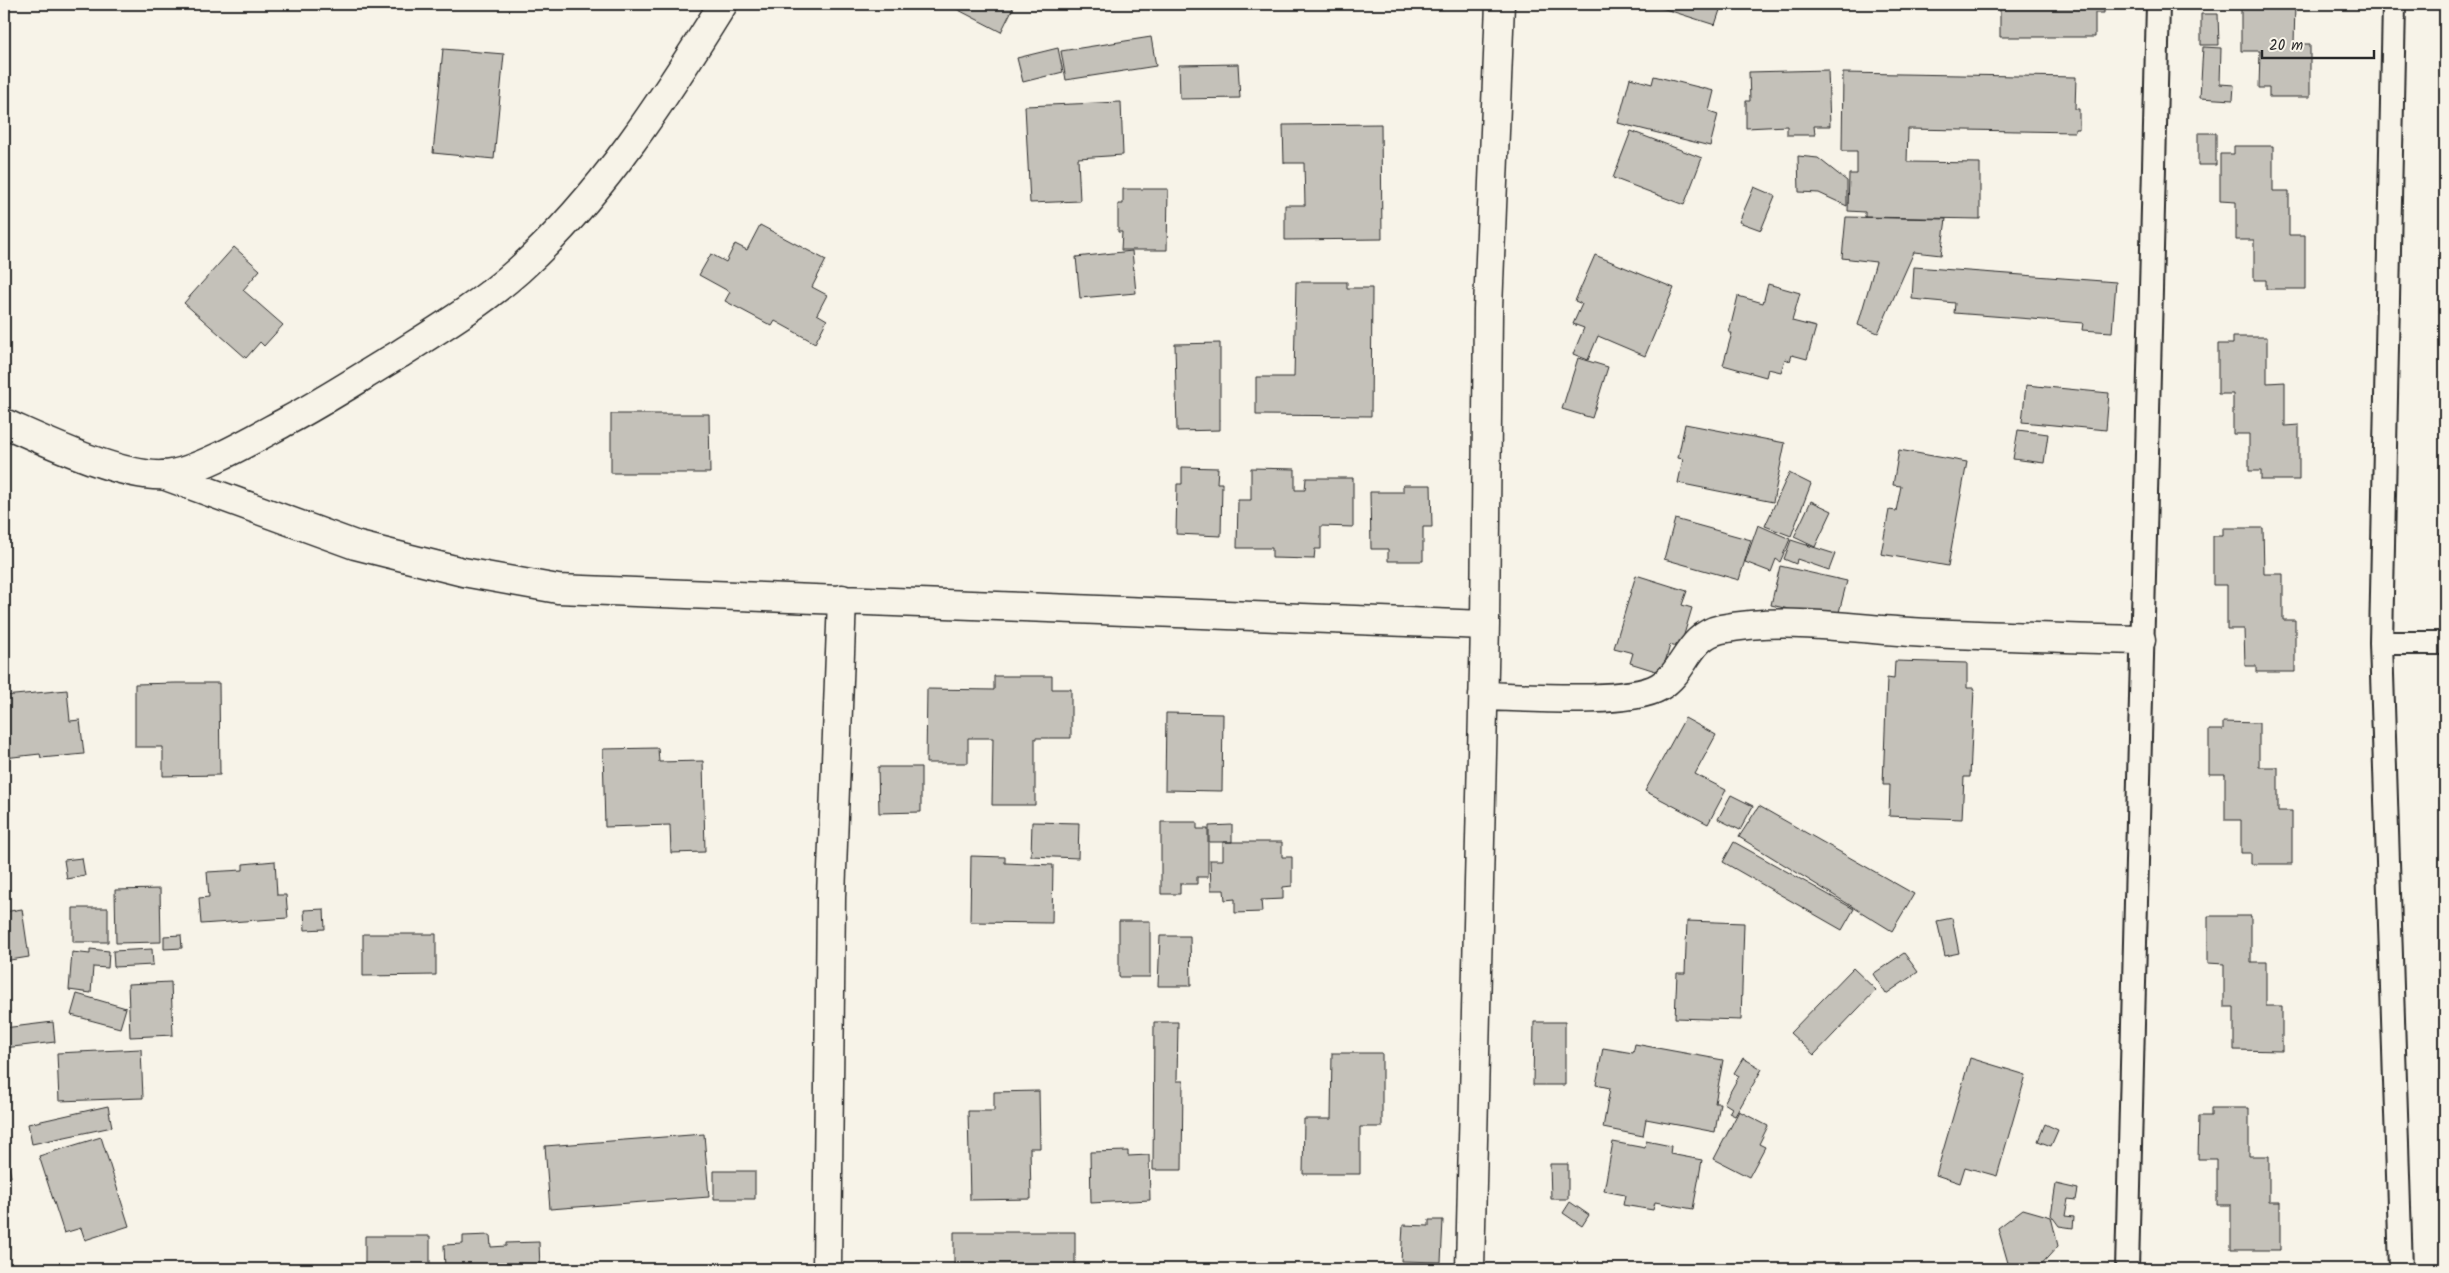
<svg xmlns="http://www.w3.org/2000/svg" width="2449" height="1273" viewBox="0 0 2449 1273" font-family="Kalam,sans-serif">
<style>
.building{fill:#c4c1b9;stroke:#2b2b2b}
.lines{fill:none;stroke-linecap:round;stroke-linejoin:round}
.lane-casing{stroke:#2b2b2b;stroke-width:26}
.street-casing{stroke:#2b2b2b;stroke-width:31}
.secondary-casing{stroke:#2b2b2b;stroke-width:31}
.lane{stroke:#f7f3e8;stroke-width:22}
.street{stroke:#f7f3e8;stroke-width:28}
.secondary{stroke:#f7f3e8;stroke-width:28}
</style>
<rect width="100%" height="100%" fill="#f7f3e8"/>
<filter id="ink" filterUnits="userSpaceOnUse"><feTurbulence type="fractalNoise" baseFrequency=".02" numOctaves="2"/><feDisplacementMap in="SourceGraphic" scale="10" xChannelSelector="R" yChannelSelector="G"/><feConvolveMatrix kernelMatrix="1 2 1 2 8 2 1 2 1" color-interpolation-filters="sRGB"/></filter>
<g filter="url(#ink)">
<path class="building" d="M947,4H1015L1001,32Z
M1649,4H1722L1715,25Z
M1991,4H2104V13H2095V37H2000V8H1991Z
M2228,4H2295L2294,44H2310V97H2269V88H2259L2260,51H2241V9H2228Z
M2201,14H2218L2219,45H2201Z
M1151,37L1156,66L1066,80L1061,51Z
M2203,47L2221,48L2220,84L2234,85L2233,100L2200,98Z
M1058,48L1063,72L1023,82L1017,58Z
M443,49L504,54L494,159L433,153Z
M1238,64L1240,98L1180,99L1179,65Z
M1828,70L1830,126H1814L1815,135H1787V126L1746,128V101H1750L1749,72Z
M1843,73L2076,77L2075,109H2079V129H2075V132L1908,129L1907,162L1980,163V219L1865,217V212L1848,211L1849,174H1857V151H1842Z
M1654,76L1714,91L1709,111L1718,114L1710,146L1618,123L1630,78L1652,84Z
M1121,102L1123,155L1078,158L1080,201L1030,203L1025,106Z
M1381,124L1382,239L1285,240V205H1305L1304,163H1284L1283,125Z
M1631,131L1702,158L1684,205L1613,178Z
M2198,133H2216V165H2198Z
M2234,146H2273V191H2289V235H2305V289H2266V280H2254V240H2236V202L2220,201V154H2234Z
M1798,156L1818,158L1847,181V206L1819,193L1799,192Z
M1754,187L1775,196L1761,230L1739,222Z
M1123,189H1168L1167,250H1121L1122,232H1118V204H1123Z
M1846,217L1946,219L1941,255L1914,252L1878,333L1858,325L1876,262L1842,258Z
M760,225L826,260L812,287L827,295L817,314L827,320L815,343L775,321L772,326L725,301L730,292L699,275L711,254L726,262L735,244L747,250Z
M234,247L260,270L243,290L283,325L264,346L260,342L246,358L184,303Z
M1132,251L1136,293L1080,298L1076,257Z
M1595,255L1674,288L1645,356L1598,336L1588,360L1573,354L1584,328L1573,324L1582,304L1575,301Z
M1914,267L2116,282L2112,332L2082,330L2083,323L1954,313L1955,303L1912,299Z
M1296,282H1347V288H1372L1371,416L1256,415V377H1294Z
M1768,284L1800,293L1792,321L1816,327L1807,359L1792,355L1790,361L1785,359L1781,372L1768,369L1766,377L1723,365L1732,333H1729L1738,296L1763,303Z
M2233,337H2267V383L2285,382V426L2299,425V480H2261V471H2249V434H2233V394H2218V344H2233Z
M1220,343V430L1177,431L1175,344Z
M1578,358L1608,367L1592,418L1562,409Z
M2026,385L2109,393L2106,430L2022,422Z
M611,414H709L710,473H611Z
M1685,424L1785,443L1773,502L1678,483L1683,459L1678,458Z
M2018,430L2048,434L2044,463L2013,459Z
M1899,450L1967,462L1948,566L1881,554L1889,510L1896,511L1901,486L1893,485Z
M1182,467L1218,468L1217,483H1222L1221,536L1176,534L1177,484H1182Z
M1251,468L1295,469V490H1305L1306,478H1353V527L1321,526V549H1315L1314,559L1272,558V548H1237L1238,500H1251Z
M1789,473L1811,484L1791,536L1765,526Z
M1403,485H1431L1432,527H1423V561H1388V549H1371L1370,492H1403Z
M1811,501L1832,511L1815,547L1794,537Z
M1675,519L1751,540L1739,580L1664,559Z
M1758,525L1790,539L1780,562L1776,559L1771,572L1745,562Z
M2223,528H2263L2264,574H2283V620H2295V672H2256V666H2245L2244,629H2227V585H2213V536H2223Z
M1791,540L1835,554L1829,570L1797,559L1796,564L1784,559Z
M1780,566L1847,581L1837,620L1771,605Z
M1636,575L1687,591L1682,605L1692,608L1680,648L1670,645L1662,673L1630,663L1633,653L1614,648Z
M1895,661L1967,663V688H1974L1970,777H1964L1962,819L1889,816L1890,785H1883L1887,678L1894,679Z
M994,676H1052V689H1071V738H1035V805H992L993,738H968V763H926L927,689L994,690Z
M176,683H219L220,775L163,776V747H135V684Z
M67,690L70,721L80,720L84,754L41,758L40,754L4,758V696Z
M1166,713L1223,714L1222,791L1165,790Z
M1685,718L1716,735L1695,774L1726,790L1708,824L1645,791Z
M2223,722L2259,723V767H2278V811H2292V864H2251V853H2241V820H2225V774H2209V730H2223Z
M658,748L659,762L703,761L705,852L671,853L670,825L605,827L603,749Z
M878,767H921V812L879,813Z
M1731,795L1753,806L1740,830L1718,819Z
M1759,806L1914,894L1892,931L1739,837Z
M1032,822L1079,823L1078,858L1031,856Z
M1161,822H1197V829H1208V877H1197V884H1180V894H1161Z
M1232,825V842H1209V826Z
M1223,842H1282V857H1292V886L1283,887V899L1261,900L1262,912L1235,913V899L1225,900L1224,890H1211L1210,860H1223Z
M1734,842L1854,909L1842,930L1723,862Z
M971,856L1005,857V863L1053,865L1052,923L970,922Z
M82,858L85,876L67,879L64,860Z
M275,861L277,895H286L288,918L201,924L199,898L209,897L207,872L243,870V864Z
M160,889L161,942L116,943L115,890Z
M73,908H108V942H73Z
M22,909L29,957L4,961V912Z
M324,909L325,929L305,930L304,910Z
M2208,916H2251V962H2266V1006H2282V1051L2234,1050V1007H2224V964L2208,963Z
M1952,918L1959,953L1945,956L1937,921Z
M1119,921H1150V977H1119Z
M1687,921L1744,923L1741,1020L1675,1018L1677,973H1685Z
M363,934H436V975L363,976Z
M181,935L182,948L164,949V936Z
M1160,936H1190L1191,986H1158Z
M90,949L109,951L108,968L93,967L91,993L69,990L72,952L90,954Z
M152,949L153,965L114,967L113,951Z
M1904,953L1918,972L1886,994L1873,974Z
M1853,968L1876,990L1814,1055L1790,1033Z
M171,982L173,1035L130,1037L128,984Z
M77,994L126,1008L120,1028L71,1015Z
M53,1022L55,1042L4,1048V1028Z
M1154,1022H1178L1177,1081H1183L1182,1170H1153Z
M1534,1022H1565V1085H1533Z
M1635,1044L1723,1060L1715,1103H1720L1715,1132L1646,1119L1643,1136L1603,1128L1610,1088L1596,1085L1603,1048L1633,1053Z
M141,1049L143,1098L59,1101L57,1053Z
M1332,1053H1382V1127H1360V1174H1303L1304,1119H1331Z
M1743,1058L1762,1069L1735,1116L1729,1113L1732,1108L1724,1103L1739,1076L1734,1073Z
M1970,1058L2026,1075L1997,1176L1965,1167L1960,1183L1936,1175Z
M1039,1091L1040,1148H1030L1031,1199L970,1200L968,1111H994V1092Z
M108,1106L112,1127L32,1144L28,1124Z
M2211,1108H2249V1156H2269V1202H2280V1250H2231V1205H2217V1159H2198L2199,1116H2211Z
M1739,1111L1768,1126L1759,1144L1765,1147L1749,1177L1714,1159Z
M2045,1124L2058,1130L2051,1146L2038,1141Z
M704,1134L709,1197L550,1209L545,1146Z
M101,1137L129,1226L85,1240L81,1228L64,1233L39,1156Z
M1646,1141L1671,1146L1670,1154L1702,1160L1693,1209L1655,1202L1653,1210L1623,1205L1625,1195L1604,1191L1613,1142L1645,1148Z
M1128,1151V1156L1149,1155L1150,1200L1091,1203L1090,1152Z
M4,1161H8L11,1177L4,1178Z
M1550,1164H1568V1199H1551Z
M714,1171H755V1199H714Z
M2056,1184L2078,1189L2076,1200L2068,1199L2065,1216L2074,1217L2073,1228L2059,1226L2051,1215Z
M1570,1202L1589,1215L1582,1226L1563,1213Z
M2023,1209L2051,1217L2058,1246L2038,1268L2008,1263L1998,1228Z
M1429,1220H1443L1441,1262L1401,1261L1403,1225L1429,1226Z
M954,1232H1075V1269H954Z
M490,1235L491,1247L506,1246V1243L539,1242L540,1269H445L444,1245L463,1244V1236Z
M365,1236H430V1269H365Z
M1079,1268H1126V1269H1079Z
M1392,1268V1269H1305Z"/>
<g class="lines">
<defs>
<path id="lane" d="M2394,4L2381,643L2401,1269
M2381,643H2445
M2127,1269L2158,4"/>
<path id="street" d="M163,475L355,545L463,572L558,589L1485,625
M1483,696C1523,697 1628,705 1659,687C1686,672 1687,636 1721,629C1782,617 1849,628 1910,632C1987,636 2064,638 2141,640
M827,1269L831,897L842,599
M1470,1269L1485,625L1488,309L1500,4"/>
<path id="secondary" d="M4,423C45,441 121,478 165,475C196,473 257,437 287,421C325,401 361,377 398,355C439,329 482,303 519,270C602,195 664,99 723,4"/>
</defs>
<use href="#lane" class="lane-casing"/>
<use href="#street" class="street-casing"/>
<use href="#secondary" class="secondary-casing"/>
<use href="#lane" class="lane"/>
<use href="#street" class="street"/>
<use href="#secondary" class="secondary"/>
</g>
</g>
<rect width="2449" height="1273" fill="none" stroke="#f7f3e8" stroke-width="20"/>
<rect x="10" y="10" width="2429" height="1253" fill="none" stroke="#2b2b2b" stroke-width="2" filter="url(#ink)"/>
<path d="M2262 50v8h112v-8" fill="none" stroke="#2b2b2b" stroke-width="2.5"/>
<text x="2269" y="50" font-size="15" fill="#2b2b2b" stroke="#f7f3e8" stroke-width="4" paint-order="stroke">20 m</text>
</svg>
